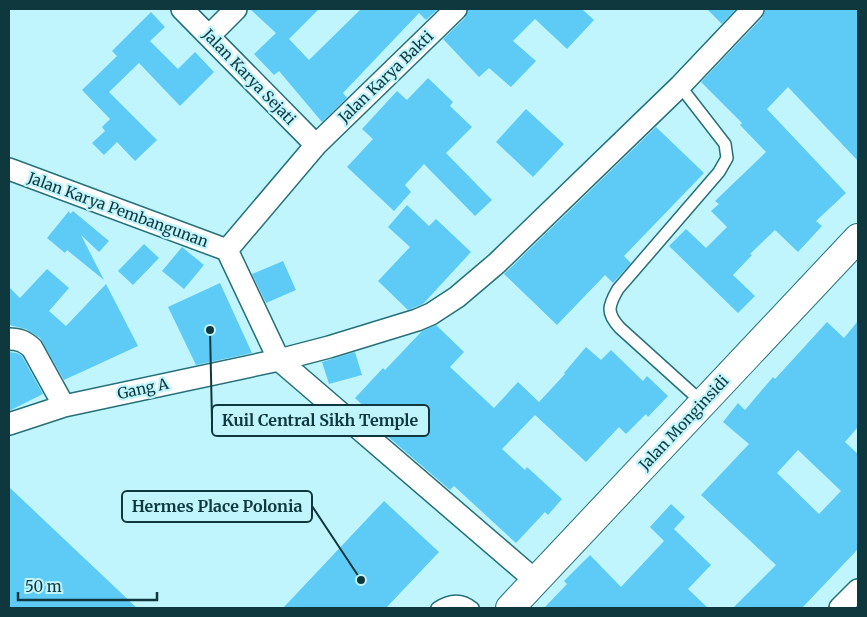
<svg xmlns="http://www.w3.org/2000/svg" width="867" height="617" viewBox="0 0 867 617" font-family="Merriweather,serif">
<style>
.building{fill:#5ecbf7;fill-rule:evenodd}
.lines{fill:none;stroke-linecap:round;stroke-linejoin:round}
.service-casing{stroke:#25707a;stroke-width:14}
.minor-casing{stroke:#25707a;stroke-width:24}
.secondary-casing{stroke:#25707a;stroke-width:30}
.service{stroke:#fff;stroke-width:11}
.minor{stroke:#fff;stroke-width:21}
.secondary{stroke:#fff;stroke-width:28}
.labels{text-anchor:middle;stroke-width:4.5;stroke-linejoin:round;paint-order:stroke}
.street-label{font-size:15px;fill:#0f383e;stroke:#c0f5fd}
.leader{fill:none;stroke:#0f383e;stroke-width:2}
.callout-dot{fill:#0f383e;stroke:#c0f5fd;stroke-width:2}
.callout{fill:#c0f5fd;stroke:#0f383e;stroke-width:2}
.callout-label{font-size:16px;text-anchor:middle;font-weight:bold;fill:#0f383e}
</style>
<rect width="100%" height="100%" fill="#c0f5fd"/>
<path class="building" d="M250,9H319L289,39L309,60L361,9H438L426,20L419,13L343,93L347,98L322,122L279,71L274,75L254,54L276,33Z
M468,9H582L594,20L567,49L535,19L513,41L536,61L511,87L489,68L479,77L443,39L465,18Z
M707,9H736L722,24Z
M765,9H858V161L788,87L767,109L846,193L816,221L822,226L798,252L775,230L750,254L752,255L733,275L755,296L738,313L669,246L686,229L706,248L727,227L711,211L719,204L715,201L766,152L740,125L742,123L701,82L762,18Z
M151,12L165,27L150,41L178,69L195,52L214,72L180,106L139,63L109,92L157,140L135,161L117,142L104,155L92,143L105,131L102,127L110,119L82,90L117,56L112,51Z
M428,78L453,102L450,106L472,127L446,153L492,200L475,216L424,164L405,185L411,192L394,211L347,167L373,139L362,129L397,91L407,100Z
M526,109L564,144L533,177L496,142Z
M656,127L704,173L624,256L631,263L613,283L605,275L557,325L504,274Z
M407,205L429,226L436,219L471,252L423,304L408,310L378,281L410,247L388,227Z
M69,211L70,214L73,211L109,241L99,252L81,235L104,280L67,250L65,253L47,238Z
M144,244L159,258L133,285L118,271Z
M182,247L204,265L184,289L162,271Z
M283,261L296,290L266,303L252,274Z
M47,269L69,288L49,311L66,326L106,284L138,346L64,380L40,338L26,329L9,325V287L20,298Z
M220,283L252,353L196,365L168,307Z
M858,321V427L845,442L858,454V549L802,608H733L776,565L701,495L749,444L723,422L738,403L745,410L773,377L775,379L827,322L844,338ZM798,450L841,491L819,514L777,473Z
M436,325L464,352L450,367L494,408L518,382L539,402L565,374L564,373L586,347L601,360L611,350L643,381L647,376L668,396L648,417L646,414L626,434L619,427L586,462L535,415L502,449L525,470L527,467L562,499L548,515L545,512L516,543L454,486L450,490L379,429L383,425L355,398L383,368L385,370L422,331Z
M9,352L17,353L22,356L43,394L9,411Z
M355,352L362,375L329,384L322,362Z
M9,487L137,608H9Z
M384,501L439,552L386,608H283Z
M671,504L685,517L674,529L711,565L688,589L708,608H544L567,584L564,581L590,555L621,587L664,541L650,527Z"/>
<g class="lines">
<defs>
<path id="service" d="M680,86L725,144L727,158L719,172L618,289C608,306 606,313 620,328L703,403
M437,608C449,600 461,598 473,608"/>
<path id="minor" d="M182,9L316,145
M456,9L316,145L227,250L279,360L536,581
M209,36L236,9
M9,169L227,250
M9,339C19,339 24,341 32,348L64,406
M9,424L64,406L279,360L329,347L417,320L431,314L457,297L497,263L680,86L753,9
M840,608L858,590"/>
<path id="secondary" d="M510,608L858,238"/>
</defs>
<use href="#service" class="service-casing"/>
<use href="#minor" class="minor-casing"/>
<use href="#secondary" class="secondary-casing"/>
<use href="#service" class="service"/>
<use href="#minor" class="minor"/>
<use href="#secondary" class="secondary"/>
</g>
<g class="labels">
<g class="street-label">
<text transform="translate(249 77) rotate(46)" y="5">Jalan Karya Sejati</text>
<text transform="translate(386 77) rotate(-44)" y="5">Jalan Karya Bakti</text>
<text transform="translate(118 210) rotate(20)" y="5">Jalan Karya Pembangunan</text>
<text transform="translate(143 389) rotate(-12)" y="5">Gang A</text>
<text transform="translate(684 423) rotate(-47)" y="5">Jalan Monginsidi</text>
</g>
</g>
<path class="leader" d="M210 330L212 421M361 580L312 506"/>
<g class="callout-dot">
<circle cx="210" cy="330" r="5"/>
<circle cx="361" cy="580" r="5"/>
</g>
<g class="callout">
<rect x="212" y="405" width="217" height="31" rx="5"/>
<rect x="122" y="491" width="190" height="31" rx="5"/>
</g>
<g class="callout-label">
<text x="320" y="426">Kuil Central Sikh Temple</text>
<text x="217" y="512">Hermes Place Polonia</text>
</g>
<rect width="867" height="617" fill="none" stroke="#0f383e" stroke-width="20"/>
<path d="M18 592v8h139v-8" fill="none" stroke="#0f383e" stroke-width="2.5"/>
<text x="25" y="592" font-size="15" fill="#0f383e" stroke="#c0f5fd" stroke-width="4" paint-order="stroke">50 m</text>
</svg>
